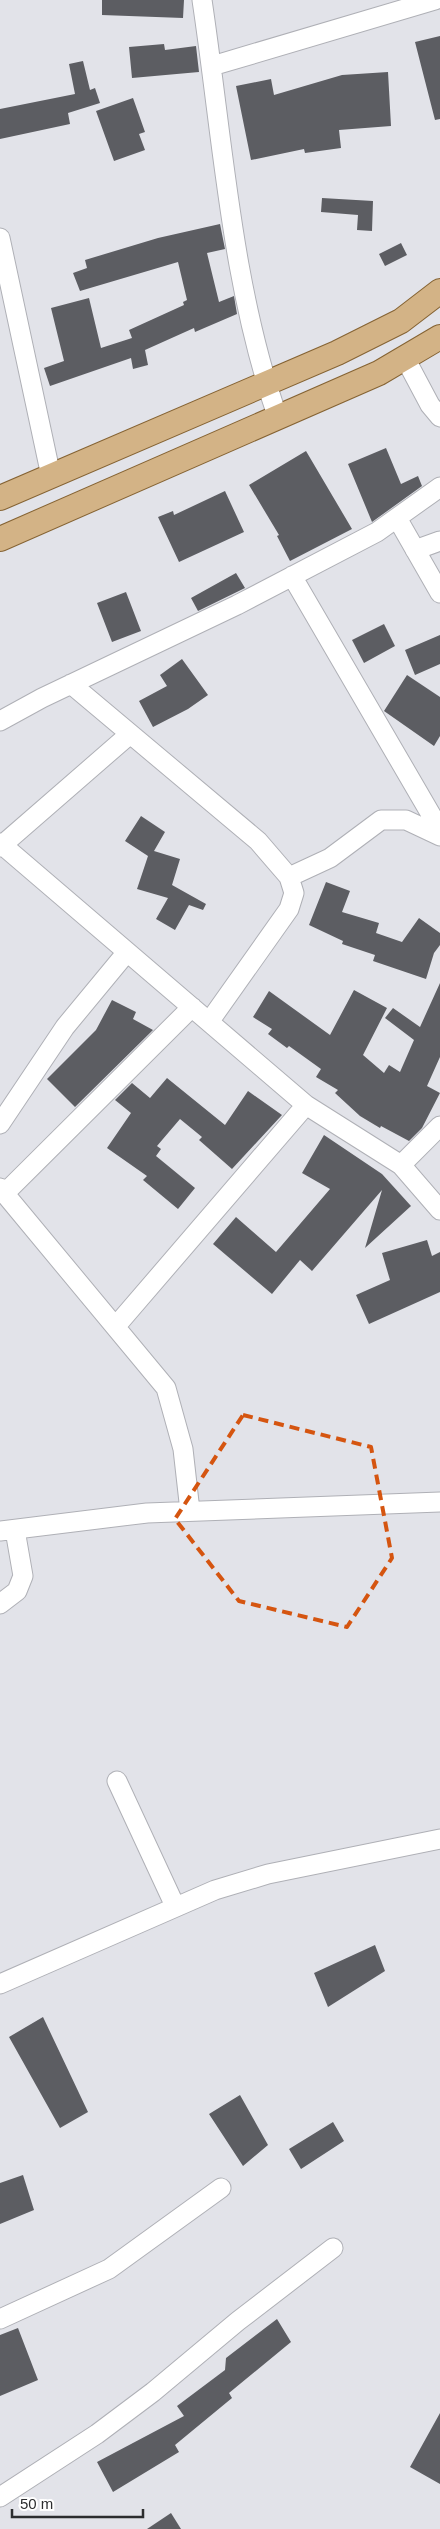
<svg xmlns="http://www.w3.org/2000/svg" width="440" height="2529" viewBox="0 0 440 2529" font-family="Helvetica,sans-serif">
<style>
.building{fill:#5c5d62}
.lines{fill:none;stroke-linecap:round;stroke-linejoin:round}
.minor-casing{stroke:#afb0b6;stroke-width:21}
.major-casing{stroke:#856333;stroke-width:26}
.minor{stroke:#fff;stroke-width:19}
.major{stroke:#d3b386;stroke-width:24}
.marked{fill:none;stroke:#d55510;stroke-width:4;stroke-dasharray:10 6;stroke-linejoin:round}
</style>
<rect width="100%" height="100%" fill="#e2e3e9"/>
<path class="building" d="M102,0H184L183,18L102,15Z
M440,36V119L435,120L415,42Z
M164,44L165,50L196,46L199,72L132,78L129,47Z
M83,61L90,90L95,88L100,103L68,113L70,124L0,139V109L75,94L69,64Z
M388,72L391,126L339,130L341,148L305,153L304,149L251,160L236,86L271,79L274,95L342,75Z
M133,98L145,132L139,134L145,150L114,161L96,111Z
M322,198L373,201L372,231L357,230L358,215L321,212Z
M220,224L225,249L207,253L219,302L234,296L237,314L195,332L194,328L145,350L148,365L133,369L131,358L50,386L44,368L64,361L51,308L89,298L101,348L132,338L129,330L184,305L183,302L187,300L178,262L80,291L73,273L87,268L85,260L158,238Z
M401,243L407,255L385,266L379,254Z
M386,448L401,484L418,476L422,486L372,522L348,464Z
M306,451L352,529L290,561L277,536L279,535L249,485Z
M225,491L244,532L179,562L158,517L173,511L174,515Z
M236,573L245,588L198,611L191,598Z
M126,592L141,631L112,642L97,603Z
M384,624L395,646L364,663L352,640Z
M440,635V664L415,675L405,650Z
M182,659L208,695L188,709L153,727L139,701L167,686L160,675Z
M407,675L440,697V736L434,746L384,711Z
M141,816L165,832L154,851L180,859L172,885L206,904L203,910L189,905L175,930L156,919L168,898L137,889L148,856L125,841Z
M326,882L350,891L342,912L379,923L376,933L402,942L419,918L440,933V945L434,953L426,979L373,961L375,955L342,944L343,941L309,925Z
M440,983V1057L427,1086L440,1093L422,1128L409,1141L381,1126L380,1128L360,1116L335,1093L338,1090L316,1077L321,1069L289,1046L287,1048L268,1034L272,1029L253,1017L269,991L330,1035L354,990L387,1008L363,1055L384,1073L389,1065L400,1072L414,1040L385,1018L393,1008L420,1027Z
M112,1000L136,1012L133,1019L153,1030L75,1107L47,1079L96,1030Z
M167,1078L225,1125L248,1091L282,1115L232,1169L199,1140L202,1137L180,1119L157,1146L161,1149L156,1156L195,1188L178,1209L143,1180L147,1176L107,1148L131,1113L115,1100L132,1083L150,1098Z
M324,1135L382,1174L411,1206L365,1248L382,1190L312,1271L300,1260L272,1294L213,1244L236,1217L276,1252L330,1189L302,1173Z
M427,1240L432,1256L440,1252V1292L369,1324L356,1295L390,1280L382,1253Z
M375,1945L385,1971L328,2007L314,1973Z
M43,2017L88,2112L60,2128L9,2037Z
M240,2095L268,2145L243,2166L209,2114Z
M333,2122L344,2141L301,2169L289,2149Z
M23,2175L34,2210L0,2224V2183Z
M277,2319L291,2342L229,2393L232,2398L175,2445L179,2452L113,2492L97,2462L184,2416L177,2406L225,2370L226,2358Z
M18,2328L38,2380L0,2396V2335Z
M440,2413V2484L410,2467Z
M171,2513L181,2529H147Z"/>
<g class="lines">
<defs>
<path id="minor" d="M202,0C223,140 231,284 278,418
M212,66L435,0
M0,238L51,476
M405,358L430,405L440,417
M397,518L440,593
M415,550L440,541
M292,576L440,830
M71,684L258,841L289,877L294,893L289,909L209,1022
M0,721L42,698L237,605L377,532L440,487
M0,843L306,1105L401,1165L440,1210
M0,847L130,734
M289,877L330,858L381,820H406L440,836
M0,1124L65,1027L127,952
M401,1165L440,1126
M0,1188L166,1388L183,1449L190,1511
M5,1193L192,1007
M116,1326L306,1105
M0,1531L147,1513L440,1502
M0,1604L17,1591L23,1576L15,1530
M117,1781L175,1906
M0,1984L215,1890L268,1874L440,1839
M0,2319L109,2269L221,2188
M0,2497L97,2434L153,2392L238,2321L333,2248"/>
<path id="major" d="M0,498L337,353L401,321L440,291
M0,539L379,373L440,337"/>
</defs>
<use href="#minor" class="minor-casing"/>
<use href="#major" class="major-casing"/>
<use href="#minor" class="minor"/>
<use href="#major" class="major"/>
</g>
<path class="marked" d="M243,1415L371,1447L392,1558L347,1627L239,1601L175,1519Z"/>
<path d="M12 2509v8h131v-8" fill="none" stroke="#2c2d2f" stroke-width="2.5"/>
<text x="20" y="2509" font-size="15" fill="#2c2d2f" stroke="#ffffff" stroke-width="4" paint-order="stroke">50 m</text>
</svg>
